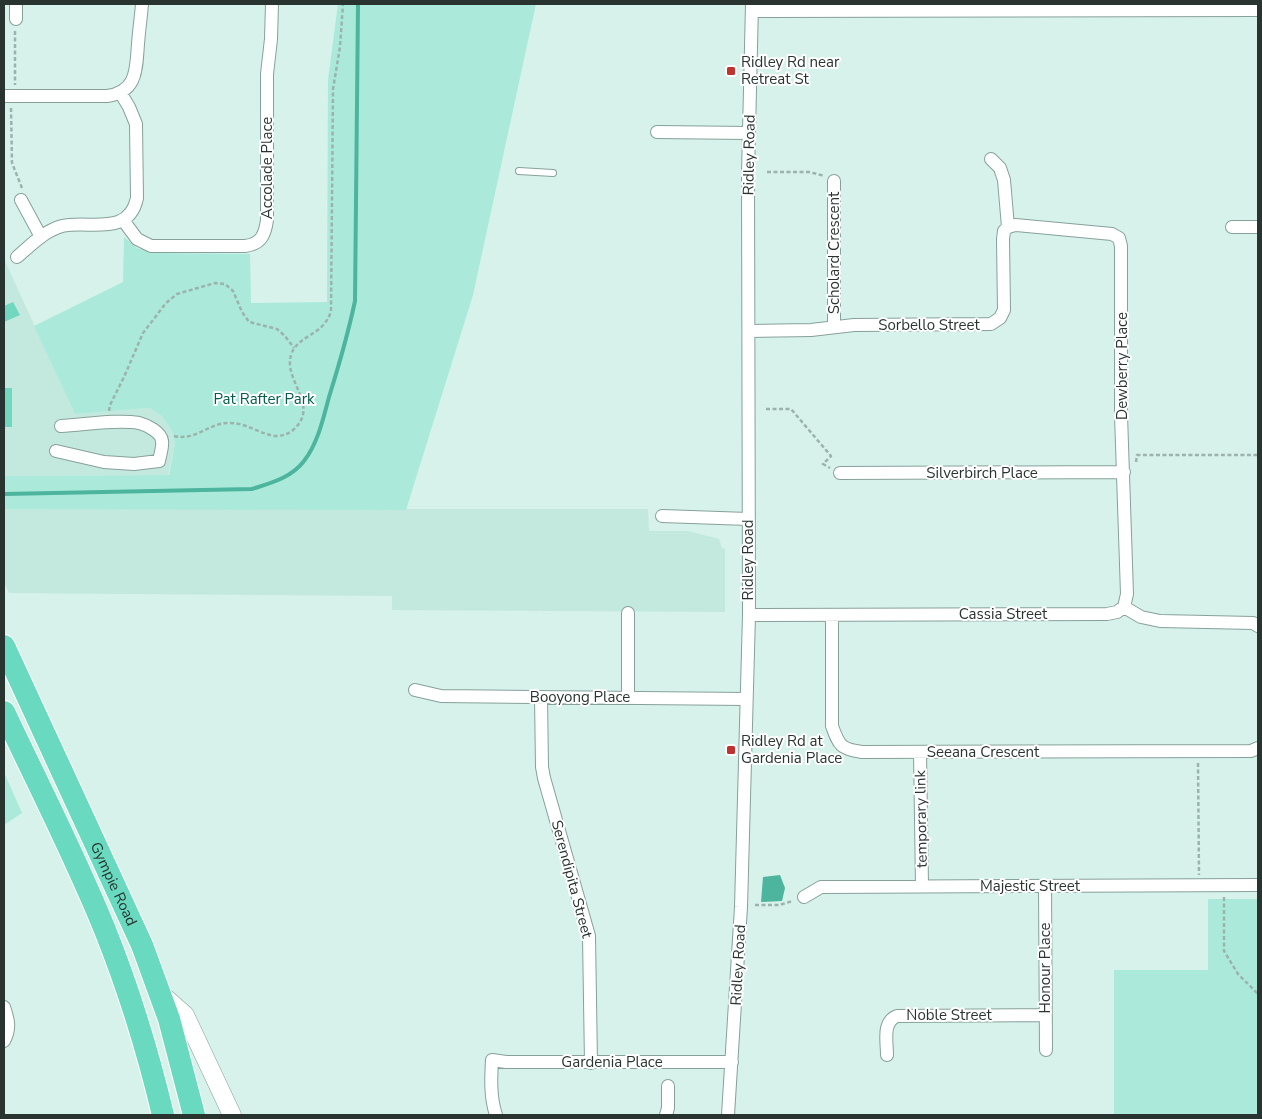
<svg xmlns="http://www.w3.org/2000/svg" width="1262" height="1119" viewBox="0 0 1262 1119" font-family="'Nunito Sans',sans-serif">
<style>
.built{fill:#c3e8de}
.green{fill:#abeada}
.water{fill:#4db49d}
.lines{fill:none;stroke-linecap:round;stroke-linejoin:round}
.stream{stroke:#4db49d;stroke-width:4}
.building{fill:#72d7bf}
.lane-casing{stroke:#87a19a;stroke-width:8}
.street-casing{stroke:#87a19a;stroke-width:14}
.secondary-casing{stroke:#87a19a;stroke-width:19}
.highway-casing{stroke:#fff;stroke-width:24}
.path{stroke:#9cb3ac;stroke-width:2.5;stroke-dasharray:4 2.5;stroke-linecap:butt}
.lane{stroke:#fff;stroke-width:6}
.street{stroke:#fff;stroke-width:12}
.secondary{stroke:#fff;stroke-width:18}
.highway{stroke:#69d9bf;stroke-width:22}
.poi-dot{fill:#c0312f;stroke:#fff;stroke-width:2}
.labels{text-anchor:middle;stroke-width:4;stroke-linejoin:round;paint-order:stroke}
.poi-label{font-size:15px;fill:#293431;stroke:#fff;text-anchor:start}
.street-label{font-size:15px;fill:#293431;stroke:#fff}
.park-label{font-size:15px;fill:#015d4d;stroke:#fff}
</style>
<rect width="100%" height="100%" fill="#d6f2ea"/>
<path class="built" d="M4,259L75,414L149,408L162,416L172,431L175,443L168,475L4,476Z
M4,509H648L649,531H688L719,539L722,548L725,549V612L392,610V596L9,593L4,582Z"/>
<path class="green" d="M338,4H536L473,295L406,510L4,509V476L169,475L175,443L172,431L162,416L149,408L75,414L34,326L123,282L124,237L137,248L157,253L250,254L251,303L327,302L328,80Z
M4,772L22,813L4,825Z
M1208,899H1258V1115H1114V970H1208Z"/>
<path class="water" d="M780,875L785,888L782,901L761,902L763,877Z"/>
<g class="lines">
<path class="stream" d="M4,494L252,489C271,483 291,478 304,461C318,443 323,419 329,397C339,365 348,334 355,301L358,4"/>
</g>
<path class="building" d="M13,302L20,315L4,322V306Z
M4,388H12V427H4Z"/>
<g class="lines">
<defs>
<path id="lane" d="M519,171L553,173"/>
<path id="street" d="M752,11L1258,10
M16,19V4
M4,96H107C138,92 136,68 138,44C139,30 141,17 142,4
M657,132L749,133
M834,181V326
M21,200L41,237
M123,220L137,239L151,246H245C261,244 265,235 267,220V74L271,39L272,4
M1008,227L1015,225L1112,234L1119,238L1121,246V415L1127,594L1124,607
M1232,227H1258
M17,257C31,245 44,231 62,226C89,220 129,237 137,198L136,124L129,107L120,92
M749,331L811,330L854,325L991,324L1000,318L1004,310L1003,239L1004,231L1008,227L1004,180L1000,168L991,159
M56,451L104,462L134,464L159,461C160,455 163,447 162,441C161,432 147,425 139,423C116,419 84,425 61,426
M840,473L1124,472
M662,516L748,519
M628,613V697
M749,615L1107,614L1117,612L1124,607L1141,617L1160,621L1253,623L1258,626
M832,615V726C839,746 841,749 862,752L1251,751L1258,748
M415,690L441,696L746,699
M541,697L542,767L544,778L589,936L591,1063
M920,752L922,886
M1045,886L1046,1050
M804,897L821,887L1258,885
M4,1007C8,1019 11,1028 4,1041
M887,1055C887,1041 882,1022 897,1016L1045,1015
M496,1115C490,1097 491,1078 492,1060L506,1062H732
M666,1115L668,1108V1086
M728,1115L741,907L749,615L748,174L752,4"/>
<path id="secondary" d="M161,994L185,1015L232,1115"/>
<g id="highway">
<path id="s1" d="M4,646L142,945L169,1019L194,1115"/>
<path d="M4,712C38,784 75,856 105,930C129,990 148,1052 163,1115"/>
</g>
</defs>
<use href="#lane" class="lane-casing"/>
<use href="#street" class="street-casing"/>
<use href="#secondary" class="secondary-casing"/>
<use href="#highway" class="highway-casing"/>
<path class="path" d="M15,31V85
M11,108L12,163L22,188
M767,172H809L825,176
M766,409H791L831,456L823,464L830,468
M109,411L110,405L124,377L143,333L166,303L177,294L215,283L225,284L233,291L242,312L249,322L277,329L285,336L294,348
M174,436C196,441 209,423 228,423C246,422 261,435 276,436C283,436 288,434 293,430C321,406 283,381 291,355C297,335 324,336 331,311L333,89L340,47L343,4
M1136,462L1137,455H1258
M1198,763L1199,875
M1224,897V951L1238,974L1258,994
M755,905H779L793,901"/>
<use href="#lane" class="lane"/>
<use href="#street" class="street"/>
<use href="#secondary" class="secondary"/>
<use href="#highway" class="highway"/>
</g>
<g class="poi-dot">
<rect x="726" y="66" width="10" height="10" rx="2.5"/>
<rect x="726" y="745" width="10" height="10" rx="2.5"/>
</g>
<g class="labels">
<g class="poi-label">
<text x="741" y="67">Ridley Rd near<tspan x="741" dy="17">Retreat St</tspan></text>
<text x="741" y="746">Ridley Rd at<tspan x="741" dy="17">Gardenia Place</tspan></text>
</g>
<g class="street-label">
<text transform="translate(749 155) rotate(-89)" y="5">Ridley Road</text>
<text transform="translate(267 168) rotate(-90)" y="5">Accolade Place</text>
<text transform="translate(834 253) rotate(-90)" y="5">Scholard Crescent</text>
<text x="929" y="330">Sorbello Street</text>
<text transform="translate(1122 366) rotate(-90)" y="5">Dewberry Place</text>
<text x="982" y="478">Silverbirch Place</text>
<text transform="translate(748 560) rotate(-90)" y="5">Ridley Road</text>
<text x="1003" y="619">Cassia Street</text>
<text x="580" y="702">Booyong Place</text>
<text x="983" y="757">Seeana Crescent</text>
<text transform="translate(921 819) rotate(-91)" y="5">temporary link</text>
<text transform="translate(572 879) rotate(75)" y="5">Serendipita Street</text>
<text dy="5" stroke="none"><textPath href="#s1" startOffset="262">Gympie Road</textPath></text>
<text x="1030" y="891">Majestic Street</text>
<text transform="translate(738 965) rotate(-87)" y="5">Ridley Road</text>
<text transform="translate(1045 968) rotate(-90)" y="5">Honour Place</text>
<text x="949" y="1020">Noble Street</text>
<text x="612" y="1067">Gardenia Place</text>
</g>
<g class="park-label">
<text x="264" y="404">Pat Rafter Park</text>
</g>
</g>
<rect width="1262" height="1119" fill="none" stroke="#293431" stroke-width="10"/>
</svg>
